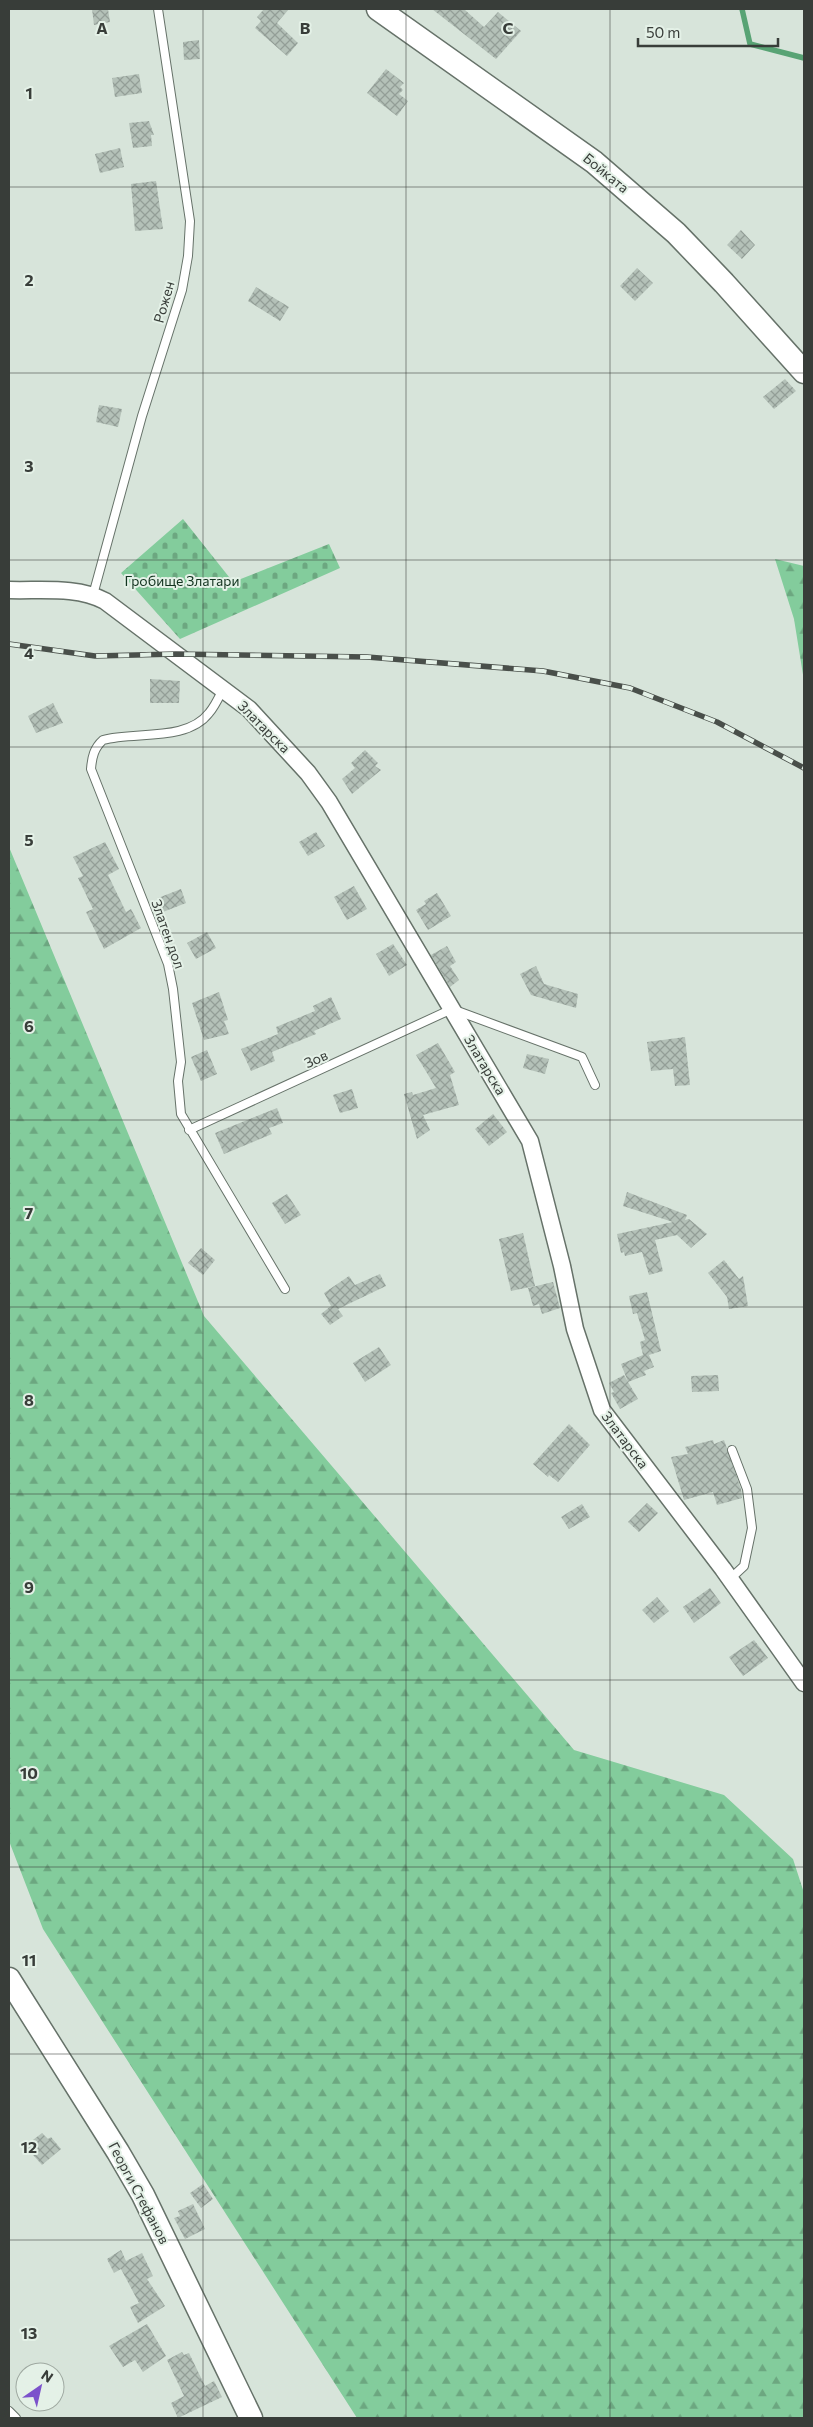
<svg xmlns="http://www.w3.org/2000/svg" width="813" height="2427" viewBox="0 0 813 2427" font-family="Commissioner,sans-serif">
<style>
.forest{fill:url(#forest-firs)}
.cemetery{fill:url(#cemetery-stones)}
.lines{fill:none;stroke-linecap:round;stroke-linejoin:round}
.stream{stroke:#58a374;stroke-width:5.5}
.building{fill:url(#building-cross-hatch)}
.lane-casing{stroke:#667269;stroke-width:10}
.street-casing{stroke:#667269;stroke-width:19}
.secondary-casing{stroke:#667269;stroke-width:25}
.lane{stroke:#fff;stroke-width:8}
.street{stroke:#fff;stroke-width:16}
.secondary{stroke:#fff;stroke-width:22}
.rail-casing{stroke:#494f4a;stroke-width:5.5}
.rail{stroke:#e4f1e7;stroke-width:4;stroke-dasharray:11;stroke-linecap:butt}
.grid{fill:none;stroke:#383d39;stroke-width:1;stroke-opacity:0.55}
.labels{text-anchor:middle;stroke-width:4;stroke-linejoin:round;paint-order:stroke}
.street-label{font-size:14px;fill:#383d39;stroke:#e4f1e7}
.park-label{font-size:14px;fill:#12331f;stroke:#e4f1e7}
.grid-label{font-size:16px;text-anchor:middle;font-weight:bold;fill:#383d39;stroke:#e4f1e7;stroke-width:4;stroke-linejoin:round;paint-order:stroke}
</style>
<defs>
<pattern id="forest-firs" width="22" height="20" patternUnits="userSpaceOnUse" patternTransform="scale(1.25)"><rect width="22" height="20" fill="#83cc9c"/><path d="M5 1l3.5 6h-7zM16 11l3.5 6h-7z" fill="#6ca780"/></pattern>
<pattern id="cemetery-stones" width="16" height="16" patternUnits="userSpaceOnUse" patternTransform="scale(1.25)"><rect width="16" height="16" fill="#83cc9c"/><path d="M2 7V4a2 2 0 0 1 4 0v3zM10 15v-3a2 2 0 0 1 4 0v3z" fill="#6ca780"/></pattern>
<pattern id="building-cross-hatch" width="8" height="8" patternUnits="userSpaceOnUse" patternTransform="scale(1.25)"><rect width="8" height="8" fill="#b4c1b8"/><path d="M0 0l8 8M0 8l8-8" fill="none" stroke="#939e97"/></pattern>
</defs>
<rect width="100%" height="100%" fill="#d7e4da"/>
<path class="forest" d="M775,559L804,566V681L794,619Z
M9,847L204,1316L574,1750L724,1795L793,1859L804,1893V2418H357L43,1929L9,1841Z"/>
<path class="cemetery" d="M183,519L233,582L329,544L340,568L180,639L121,573Z"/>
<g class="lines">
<path class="stream" d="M742,9L750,44L804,58"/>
</g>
<path class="building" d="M92,9H108L110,22L94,25Z
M264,9H289L277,23L298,43L287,56L255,28L261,21L257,17Z
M432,9H466L465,10L484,27L498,12L521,31L496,59Z
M199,40L200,59L184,60L183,42Z
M386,69L404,83L400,87L403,90L399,94L408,101L397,116L367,93Z
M139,74L142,93L115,97L112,78Z
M149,121L154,135H151L152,146L133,148L129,123Z
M120,148L124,167L100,173L95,154Z
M156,181L163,229L135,231L131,184Z
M741,230L755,245L742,259L727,245Z
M637,268L653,283L635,301L620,286Z
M256,287L289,307L280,321L248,301Z
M785,379L796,391L774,409L763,397Z
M99,405L122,409L118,427L96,422Z
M150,679L180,681L179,703H150Z
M53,703L63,723L36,733L28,716Z
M365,750L378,763L375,766L381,770L352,794L342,779L355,768L351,763Z
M316,832L325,846L308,856L299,842Z
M105,842L119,869L108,875L126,912L131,909L141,928L104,949L86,912L93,909L78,878L83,876L73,857Z
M354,886L367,909L347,920L334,897Z
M181,889L186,903L163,912L158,898Z
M437,893L451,916L428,930L416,910L426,904L424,901Z
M207,932L216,948L196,959L187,943Z
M393,944L407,965L389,976L376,954Z
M447,946L456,962L450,966L459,980L450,987L431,955Z
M536,966L544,984L578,994L576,1008L531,995L520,974Z
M219,992L228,1020L224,1021L229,1034L204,1040L192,1003Z
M331,997L341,1019L314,1031L316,1034L272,1052L275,1061L251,1071L241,1049L278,1034L276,1027L315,1011L313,1006Z
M685,1037L690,1085L675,1086L673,1069L651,1071L647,1042Z
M438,1043L455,1072L450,1075L459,1105L423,1115L430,1130L417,1139L404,1094L412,1092L413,1095L436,1088L416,1055Z
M207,1050L217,1074L201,1081L191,1057Z
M527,1054L549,1059L545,1074L523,1068Z
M352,1089L358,1108L340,1113L333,1095Z
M277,1108L283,1123L269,1128L272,1134L224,1154L215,1133Z
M493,1114L507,1132L489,1146L475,1129Z
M627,1192L687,1215L685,1220L689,1219L707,1234L691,1248L677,1235L655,1240L663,1271L649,1275L642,1252L625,1256L624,1252L621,1253L617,1234L673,1222L623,1206Z
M287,1194L301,1215L285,1224L272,1203Z
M523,1233L535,1286L511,1291L499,1239Z
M201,1248L215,1260L203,1275L188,1263Z
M724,1260L739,1279L743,1276L748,1306L729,1309L727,1297L708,1273Z
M380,1274L386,1286L338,1309L343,1316L330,1325L321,1314L331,1306L324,1293L349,1276L355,1285Z
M553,1282L560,1308L542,1314L539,1304L533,1306L528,1288Z
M647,1292L661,1351L649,1355L654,1367L644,1371L646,1375L628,1382L621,1364L643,1355L640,1342L645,1340L637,1313L633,1314L629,1296Z
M379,1347L391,1365L365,1382L353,1363Z
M624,1375L638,1399L620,1409L611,1393L614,1392L609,1383Z
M718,1375L719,1391L692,1392L691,1376Z
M569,1424L590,1445L558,1482L549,1475L548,1477L533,1464Z
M713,1440L714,1444L724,1440L741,1489L742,1498L717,1505L713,1492L684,1500L671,1457L688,1454L685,1447Z
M647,1503L658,1513L639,1532L628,1522Z
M582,1504L590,1517L569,1529L561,1517Z
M710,1588L721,1603L694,1623L683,1607Z
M657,1597L669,1611L654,1623L642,1610Z
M754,1640L768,1658L743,1676L729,1657Z
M42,2133L48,2139L51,2137L61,2149L42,2165L25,2146Z
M203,2184L213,2199L201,2208L190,2193Z
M193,2204L205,2229L185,2239L174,2218L180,2216L178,2211Z
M121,2250L126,2261L142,2253L153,2276L147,2279L165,2306L138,2323L130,2307L139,2303L121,2269L114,2273L107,2259Z
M147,2324L166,2356L143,2372L135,2360L123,2367L109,2346Z
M182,2352L184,2355L189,2353L205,2386L214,2381L222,2397L178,2418L171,2403L184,2396L167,2360Z"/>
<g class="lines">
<defs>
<path id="lane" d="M93,595L142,416L182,290L188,256L190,221L158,9
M223,689C219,697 215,706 209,713C187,742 134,731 103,740C94,748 92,757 91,769L168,964L173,989L181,1062L178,1081L181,1114L285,1289
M189,1130L452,1009L582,1057L595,1085
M730,1579L744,1566L752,1528L747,1489L732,1450
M9,2411L16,2418"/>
<path id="street" d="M9,590C41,591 77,586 105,601L249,709L308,773L329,802L530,1141L562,1266L575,1329L602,1410L723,1569L804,1683"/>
<path id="secondary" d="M378,9L594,162L676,233L724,283L804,372
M9,1979L118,2152L143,2195L251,2418"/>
</defs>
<use href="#lane" class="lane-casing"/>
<use href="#street" class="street-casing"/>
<use href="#secondary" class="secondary-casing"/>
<use href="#lane" class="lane"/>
<use href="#street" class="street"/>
<use href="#secondary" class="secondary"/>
<defs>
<path id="rail" d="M9,644L95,656L176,654L367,657L543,671L630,688L717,722L804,768"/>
</defs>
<use href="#rail" class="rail-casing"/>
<use href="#rail" class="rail"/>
</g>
<path class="grid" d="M203,9V2418M406,9V2418M610,9V2418M9,187H804M9,373H804M9,560H804M9,747H804M9,933H804M9,1120H804M9,1307H804M9,1494H804M9,1680H804M9,1867H804M9,2054H804M9,2240H804"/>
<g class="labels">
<g class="street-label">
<text transform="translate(606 173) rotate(39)" y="5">Бойката</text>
<text transform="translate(164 302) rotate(-74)" y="5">Рожен</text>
<text transform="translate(264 727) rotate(45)" y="5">Златарска</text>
<text transform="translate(168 934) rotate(70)" y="5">Златен дол</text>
<text transform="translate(316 1059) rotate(-25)" y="5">Зов</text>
<text transform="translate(485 1065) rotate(59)" y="5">Златарска</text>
<text transform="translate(625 1440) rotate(53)" y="5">Златарска</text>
<text transform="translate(139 2193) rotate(62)" y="5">Георги Стефанов</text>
</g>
<g class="park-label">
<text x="182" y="586">Гробище Златари</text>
</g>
</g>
<g class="grid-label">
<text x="102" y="34">A</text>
<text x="305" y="34">B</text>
<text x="508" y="34">C</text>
<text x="29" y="99">1</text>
<text x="29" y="286">2</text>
<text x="29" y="472">3</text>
<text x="29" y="659">4</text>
<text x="29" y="846">5</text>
<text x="29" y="1032">6</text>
<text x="29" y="1219">7</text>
<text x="29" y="1406">8</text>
<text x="29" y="1593">9</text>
<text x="29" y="1779">10</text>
<text x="29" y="1966">11</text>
<text x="29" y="2153">12</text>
<text x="29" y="2339">13</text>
</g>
<rect width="813" height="2427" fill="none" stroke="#383d39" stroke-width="20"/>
<g transform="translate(40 2387) rotate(34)"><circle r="24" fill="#e4f1e7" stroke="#9fa9a1"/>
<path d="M0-4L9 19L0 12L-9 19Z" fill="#7b52cb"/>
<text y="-8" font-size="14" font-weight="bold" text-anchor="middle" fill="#383d39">N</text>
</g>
<path d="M638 38v8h140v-8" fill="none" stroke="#383d39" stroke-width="2.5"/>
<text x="646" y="38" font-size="15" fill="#383d39" stroke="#e4f1e7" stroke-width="4" paint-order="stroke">50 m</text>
</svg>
